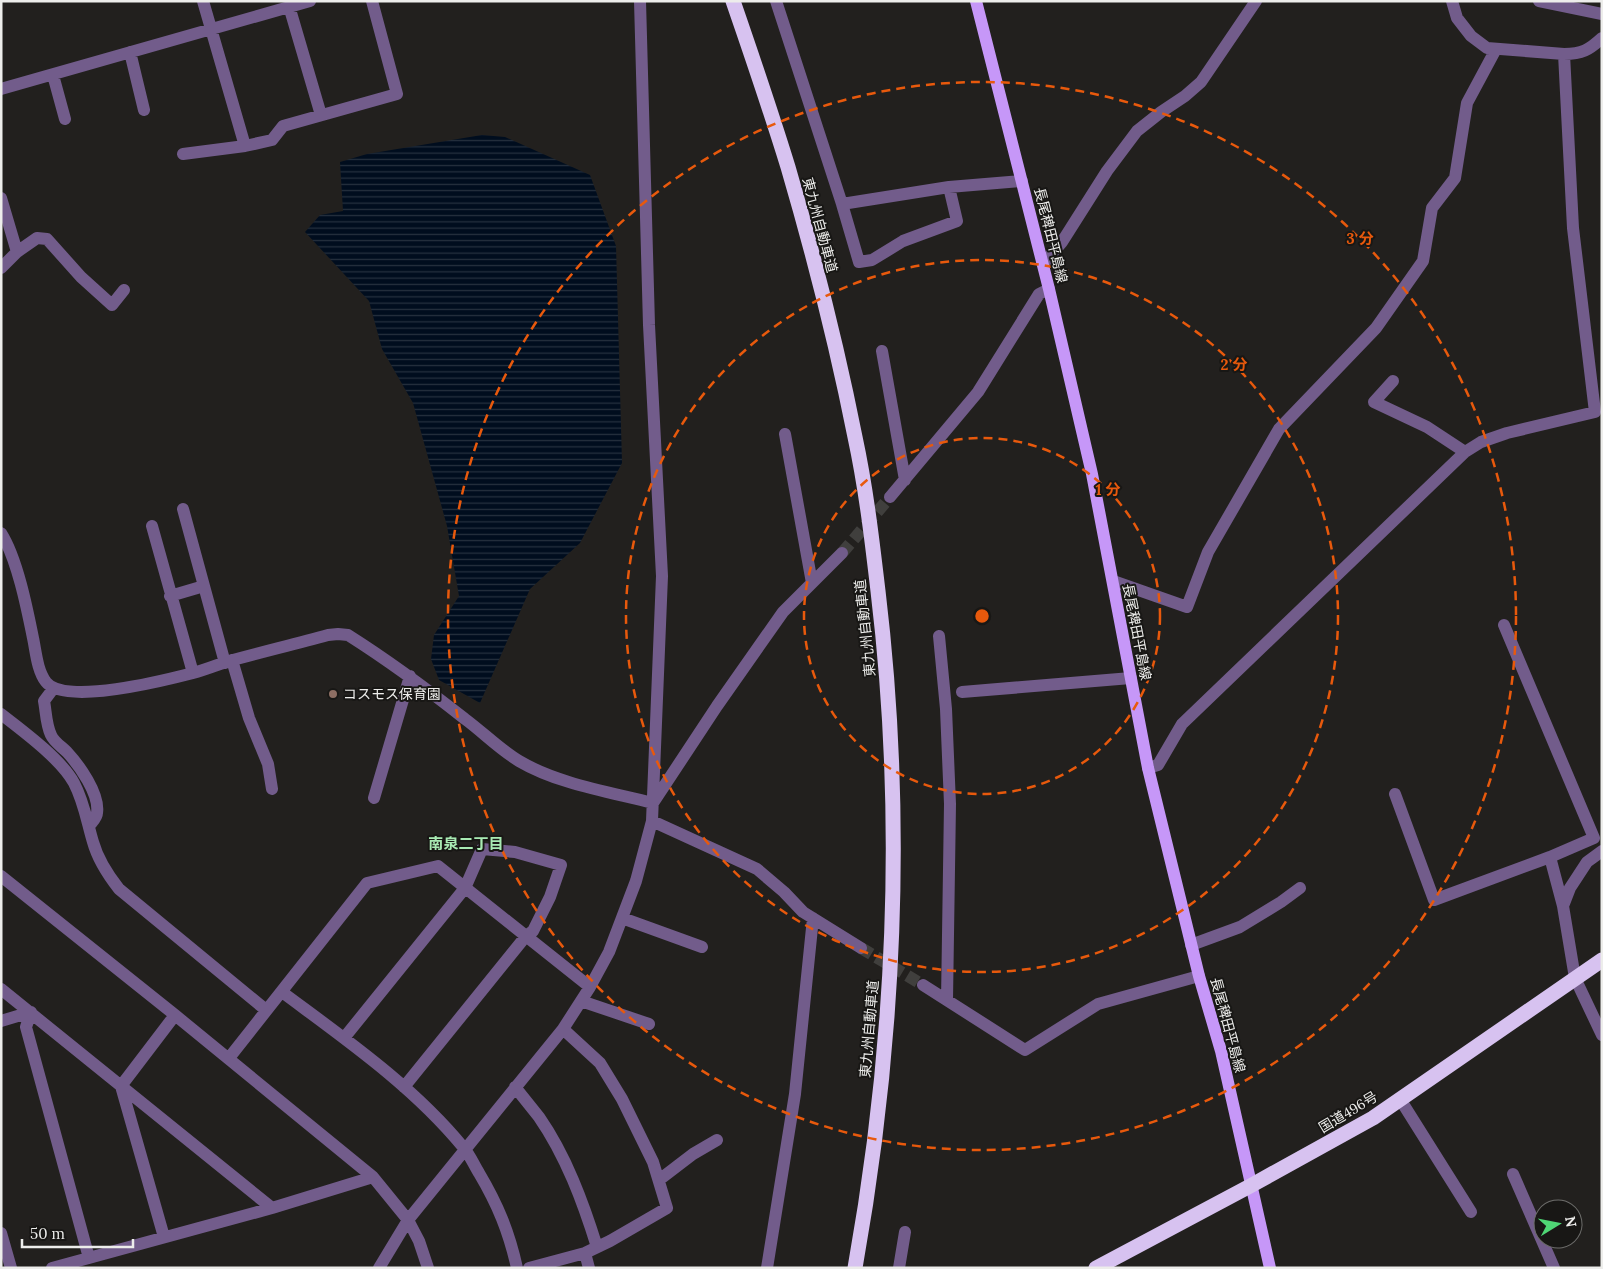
<svg xmlns="http://www.w3.org/2000/svg" width="1603" height="1269" viewBox="0 0 1603 1269" font-family="Lora,'Noto Sans JP',serif">
<style>
.water{fill:url(#water-rules)}
.lines{fill:none;stroke-linecap:round;stroke-linejoin:round}
.minor-tunnel{stroke:#403f3d;stroke-width:12;stroke-dasharray:12 6;stroke-linecap:butt}
.minor{stroke:#725c8b;stroke-width:12}
.major{stroke:#c697f8;stroke-width:12}
.highway{stroke:#d7c2f0;stroke-width:15}
.ring{fill:none;stroke:#e8590c;stroke-width:2.5;stroke-dasharray:9 6}
.education-dot{fill:#8d6e63;stroke:#181715;stroke-width:2}
.labels{text-anchor:middle;stroke-width:4;stroke-linejoin:round;paint-order:stroke}
.street-label{font-size:14px;fill:#ededeb;stroke:#181715}
.poi-label{font-size:14px;fill:#ededeb;stroke:#181715;text-anchor:start}
.neighbourhood-label{font-size:15px;font-weight:bold;fill:#a8eab3;stroke:#181715}
.centre{fill:#e8590c;stroke:#181715;stroke-width:2.5}
.ring-label{font-size:15px;text-anchor:middle;font-weight:bold;fill:#e8590c;stroke:#181715;stroke-width:4;stroke-linejoin:round;paint-order:stroke}
</style>
<defs>
<pattern id="water-rules" width="6" height="5" patternUnits="userSpaceOnUse" patternTransform="scale(1.25)"><rect width="6" height="5" fill="#000d1e"/><path d="M0 2.5h6" fill="none" stroke="#26313f"/></pattern>
</defs>
<rect width="100%" height="100%" fill="#22201e"/>
<path class="water" d="M482,135L505,137L590,175L616,246L622,463L580,543L530,589L480,703L439,680L431,659L434,635L459,596L447,526L413,403L382,349L369,301L305,232L320,215L343,211L340,162L367,154Z"/>
<g class="lines">
<path class="minor-tunnel" d="M842,553L890,497
M861,948L923,985"/>
<path class="minor" d="M203,1L245,146L272,140L283,126L397,94L372,1
M776,1L842,204L949,187L1022,181
M1452,1L1457,18L1471,36L1487,48L1564,54
M1539,1L1602,14
M289,6L321,115
M130,52L144,110
M53,75L65,119
M1,89L310,1
M183,154L245,146
M1,198L17,252
M842,204L859,262L872,260L903,241L957,221L949,187
M1043,264L1062,242L1107,171L1137,131L1161,112L1185,96L1201,82L1256,1
M1,268L17,252L37,238L47,239L81,277L112,305L124,290
M882,351L905,480
M1393,381L1374,402L1427,427L1465,452
M785,434L812,583
M890,497L978,392L1039,294L1049,289
M183,509L225,663
M152,526L193,673
M1,533C17,558 27,608 33,638C36,652 37,670 46,682C64,706 166,680 193,673C205,670 217,665 229,661C262,652 295,644 328,635L338,634L348,635C389,661 427,689 465,719C484,733 499,749 519,761C558,784 610,792 653,803
M1113,581L1187,607L1208,552L1279,429L1376,328L1423,261L1432,208L1455,178L1467,103L1496,49
M170,596L204,586
M1504,625L1594,838L1550,857L1563,906
M939,636L946,709L950,804L947,1000
M232,660L249,718L268,764L272,789
M53,689L44,701C46,711 46,725 51,735C54,742 61,746 67,752C79,765 100,794 97,813C97,818 92,822 89,826
M962,692L1131,678
M1,714C23,731 61,759 74,783C84,802 87,822 93,842C98,860 108,875 119,889L266,1010
M1148,768L1158,765L1182,724L1465,452L1481,442L1507,433L1595,412L1573,228L1564,54C1582,54 1589,50 1602,38
M1395,794L1434,900L1550,857
M374,798L410,676
M653,803L717,706L783,612L842,553
M652,821L757,869L784,892L803,912L861,948
M1602,851L1587,862L1570,888L1563,906L1575,978L1602,1035
M1,876L175,1015L373,1177L408,1220L419,1241L428,1268
M622,918L702,947
M1191,945L1240,927L1281,902L1300,888
M923,985L1025,1050L1098,1004L1199,976
M1,989L272,1208
M282,992C345,1039 413,1086 463,1147C470,1155 474,1165 479,1173C498,1205 509,1232 517,1268
M581,1001L649,1024
M31,1012L26,1027L89,1258
M1,1021L31,1012
M344,1038L465,888L482,849L515,852L561,865L550,897L533,931L526,936L404,1087
M229,1058L367,883L438,866L590,987
M121,1086L164,1237
M121,1086L175,1015
M515,1087C523,1097 531,1107 539,1117C566,1156 583,1202 597,1247
M1400,1099L1471,1212
M1513,1174L1554,1268
M659,1180L693,1154L717,1140
M1,1233L11,1268
M585,1253L589,1268
M52,1268L272,1208L373,1177
M379,1268L408,1220L563,1029L590,987L609,952L636,881L652,821L662,576L649,325L640,1
M529,1268L585,1253L610,1241L667,1208L653,1162L622,1099L600,1063L563,1029
M767,1268L795,1094L813,918
M899,1268L905,1232"/>
<path class="major" d="M976,1L1049,289L1092,474L1148,768L1199,976L1221,1051L1270,1268"/>
<path class="highway" d="M733,1C752,56 771,112 788,167C814,256 837,346 855,437C866,488 872,540 878,591C905,816 895,1045 855,1268
M1096,1268L1252,1185L1373,1118L1602,960"/>
</g>
<g class="ring">
<circle cx="982" cy="616" r="178"/>
<circle cx="982" cy="616" r="356"/>
<circle cx="982" cy="616" r="534"/>
</g>
<circle class="education-dot" cx="333" cy="694" r="5"/>
<g class="labels">
<g class="street-label">
<text transform="translate(820 225) rotate(75)" y="5">東九州自動車道</text>
<text transform="translate(1051 235) rotate(76)" y="5">長尾稗田平島線</text>
<text transform="translate(865 628) rotate(-96)" y="5">東九州自動車道</text>
<text transform="translate(1137 632) rotate(79)" y="5">長尾稗田平島線</text>
<text transform="translate(1228 1025) rotate(75)" y="5">長尾稗田平島線</text>
<text transform="translate(869 1029) rotate(-85)" y="5">東九州自動車道</text>
<text transform="translate(1348 1112) rotate(-31)" y="5">国道496号</text>
</g>
<g class="poi-label">
<text x="343" y="699">コスモス保育園</text>
</g>
<g class="neighbourhood-label">
<text x="466" y="849">南泉二丁目</text>
</g>
</g>
<circle cx="982" cy="616" r="8" class="centre"/>
<g class="ring-label">
<text x="1360" y="244">3 分</text>
<text x="1234" y="370">2 分</text>
<text x="1108" y="495">1 分</text>
</g>
<rect width="1603" height="1269" fill="none" stroke="#ededeb" stroke-width="5"/>
<g transform="translate(1558 1224) rotate(80)"><circle r="24" fill="#181715" stroke="#6d6d6b"/>
<path d="M0-4L9 19L0 12L-9 19Z" fill="#4fd675"/>
<text y="-8" font-size="14" font-weight="bold" text-anchor="middle" fill="#ededeb">N</text>
</g>
<path d="M22 1239v8h111v-8" fill="none" stroke="#ededeb" stroke-width="2.5"/>
<text x="30" y="1239" font-size="15" fill="#ededeb" stroke="#181715" stroke-width="4" paint-order="stroke">50 m</text>
</svg>
